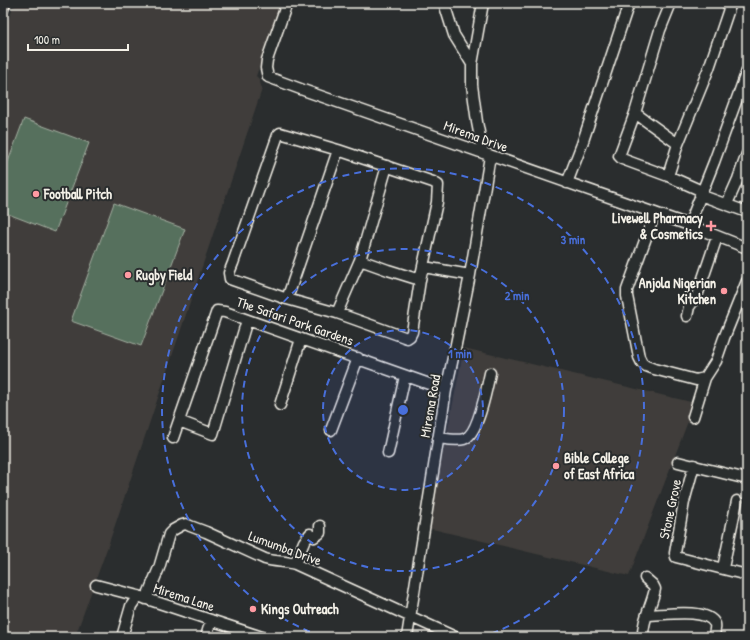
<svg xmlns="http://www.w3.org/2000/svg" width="750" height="640" viewBox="0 0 750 640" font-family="'Patrick Hand',sans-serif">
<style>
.built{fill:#403e3b}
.green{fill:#566f5d;stroke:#a5b0a2}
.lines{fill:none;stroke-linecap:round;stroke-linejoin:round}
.minor-casing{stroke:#f4f1e8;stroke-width:13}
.minor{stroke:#2a2d2e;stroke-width:10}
.ring{fill:none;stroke:#486fdb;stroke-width:2;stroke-dasharray:7 5}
.poi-dot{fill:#ff9aa2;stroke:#2a2d2e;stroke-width:1.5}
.labels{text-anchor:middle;stroke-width:4;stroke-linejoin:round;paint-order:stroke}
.street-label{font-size:14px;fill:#f4f1e8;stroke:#2a2d2e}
.poi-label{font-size:14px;font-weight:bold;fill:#f4f1e8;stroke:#2a2d2e;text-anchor:start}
.centre{fill:#486fdb;stroke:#2a2d2e;stroke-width:2}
.ring-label{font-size:12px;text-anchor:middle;font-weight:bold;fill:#486fdb;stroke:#2a2d2e;stroke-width:4;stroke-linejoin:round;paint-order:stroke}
</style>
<rect width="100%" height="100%" fill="#2a2d2e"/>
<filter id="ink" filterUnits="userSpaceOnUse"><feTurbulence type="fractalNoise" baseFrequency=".025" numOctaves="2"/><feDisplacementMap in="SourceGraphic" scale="8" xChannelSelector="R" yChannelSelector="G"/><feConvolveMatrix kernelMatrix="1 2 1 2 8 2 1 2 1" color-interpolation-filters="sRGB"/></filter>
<g filter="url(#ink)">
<path class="built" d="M21,3H282L256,76L259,79L262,89L109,543L75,637H3V34L13,7Z
M464,348L695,403L629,576L428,528Z"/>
<path class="green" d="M24,119L89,143L55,232L3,212V175Z
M114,203L185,229L141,346L71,321Z"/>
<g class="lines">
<defs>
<path id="minor" d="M287,3L267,60L266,68L268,77L306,91L689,225L747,248
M444,3L454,35L472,64V85L477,122L483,153
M3,9L5,3
M472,64L483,3
M635,113L678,144
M668,176L622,159L619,156L635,113L660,30L671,3
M567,183L582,144L629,3
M702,191L668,176L678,144L709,68L731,3
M700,195L747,212
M727,204L738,179L747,154
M655,213L627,290V296L639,357L642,363L646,366L654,369L696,380L705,378L716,361L724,338L747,281
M689,225L714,162L747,71
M360,260L388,270L420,280
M424,267L470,275
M287,299L338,150L280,133L278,135L233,263L229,273L230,279L287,299L337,313L407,338L410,336L412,332L420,280L437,202L438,185L433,182L338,150
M337,313L360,260L387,166
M687,316L689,307L697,296L717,237
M280,405L301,339
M693,417L705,378
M179,421L213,434L247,320
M331,430L358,358
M173,438L217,311L225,312L446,390
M438,438C446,439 457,441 464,439C478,435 487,387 490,373
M388,453L405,376
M678,462L747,479
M694,465L684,502L675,553L676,557L747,575
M295,564L304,542L310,534L314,537L320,533V526
M723,568L737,501
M96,585L138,596L262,637
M146,599L159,568L169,534L173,530L182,525L186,524L190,526L206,532L265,559C275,562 285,561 295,564L455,637
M648,615C663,615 707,607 715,624C716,628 714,633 714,637
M122,637L131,606L138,596
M206,637L211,620
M407,637L446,390L456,344L470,275L490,156
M643,637C642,620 652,605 655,589L653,585L645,578"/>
</defs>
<use href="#minor" class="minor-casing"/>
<use href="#minor" class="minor"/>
</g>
</g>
<circle cx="403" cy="410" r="80" fill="#486fdb" fill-opacity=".12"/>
<g class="ring">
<circle cx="403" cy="410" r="80"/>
<circle cx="403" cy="410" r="161"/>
<path d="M321 636A241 241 0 1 1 485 636"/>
</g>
<g class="poi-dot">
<circle cx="36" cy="194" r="4"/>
<path d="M709 220h4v4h4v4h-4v4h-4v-4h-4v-4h4z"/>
<circle cx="128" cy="275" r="4"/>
<circle cx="724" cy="291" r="4"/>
<circle cx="556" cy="466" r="4"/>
<circle cx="253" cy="609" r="4"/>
</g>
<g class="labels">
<g class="street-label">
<text transform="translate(476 136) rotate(20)" y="5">Mirema Drive</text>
<text transform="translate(295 321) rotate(19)" y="5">The Safari Park Gardens</text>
<text transform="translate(430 406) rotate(-80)" y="5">Mirema Road</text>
<text transform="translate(670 509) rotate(-78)" y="5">Stone Grove</text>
<text transform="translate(285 548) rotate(20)" y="5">Lumumba Drive</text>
<text transform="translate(184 597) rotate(18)" y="5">Mirema Lane</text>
</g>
<g class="poi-label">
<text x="44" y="199">Football Pitch</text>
<text x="703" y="223" text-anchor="end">Livewell Pharmacy<tspan x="703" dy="16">&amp; Cosmetics</tspan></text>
<text x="136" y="280">Rugby Field</text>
<text x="716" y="288" text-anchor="end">Anjola Nigerian<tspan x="716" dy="16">Kitchen</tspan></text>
<text x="564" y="463">Bible College<tspan x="564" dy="16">of East Africa</tspan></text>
<text x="261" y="614">Kings Outreach</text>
</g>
</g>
<circle cx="403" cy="410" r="6" class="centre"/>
<g class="ring-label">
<text x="573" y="244">3 min</text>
<text x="517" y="300">2 min</text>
<text x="460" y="358">1 min</text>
</g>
<rect width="750" height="640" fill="none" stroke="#2a2d2e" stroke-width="16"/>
<rect x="8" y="8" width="734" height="624" fill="none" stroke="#f4f1e8" stroke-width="1.5" filter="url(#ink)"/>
<path d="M28 44v6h100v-6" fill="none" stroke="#f4f1e8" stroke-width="2"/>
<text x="34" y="44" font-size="12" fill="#f4f1e8" stroke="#2a2d2e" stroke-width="3" paint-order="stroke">100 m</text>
</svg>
